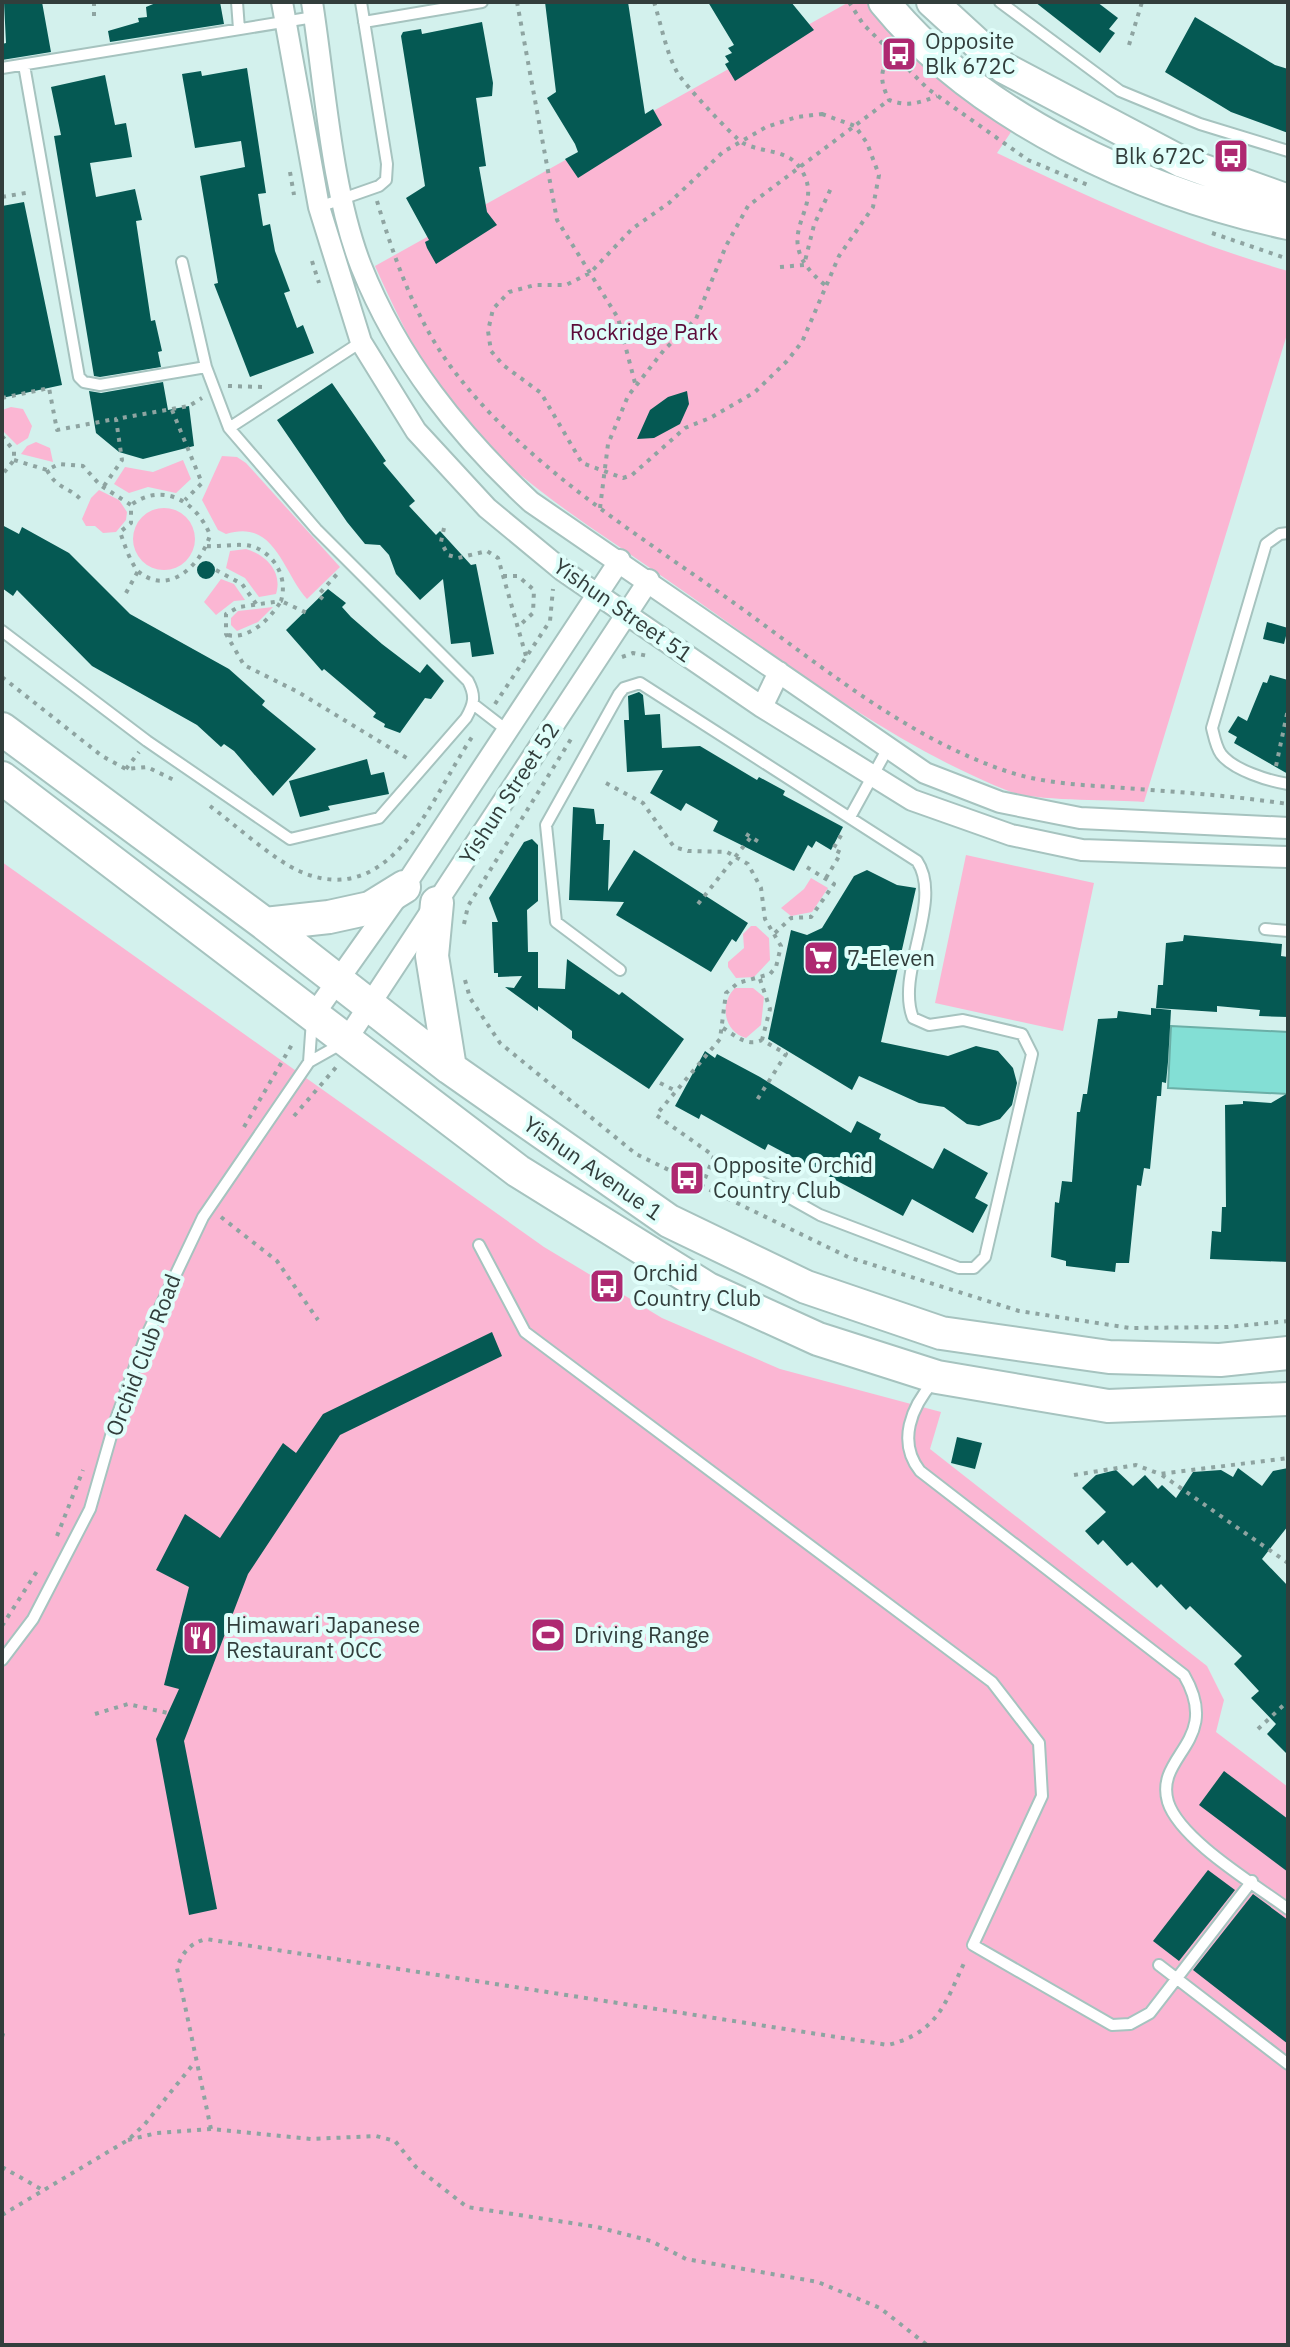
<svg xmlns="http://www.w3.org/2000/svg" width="1290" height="2347" viewBox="0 0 1290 2347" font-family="'IBM Plex Sans',sans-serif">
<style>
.green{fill:#fbb6d3}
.water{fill:#83dfd5;stroke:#6bafa7;stroke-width:2}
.building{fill:#055953}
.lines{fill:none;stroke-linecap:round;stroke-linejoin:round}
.lane-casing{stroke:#a6c3bf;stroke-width:14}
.street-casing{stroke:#a6c3bf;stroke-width:24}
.secondary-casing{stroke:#a6c3bf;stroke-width:34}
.primary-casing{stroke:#a6c3bf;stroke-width:36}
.path{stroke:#8ea4a1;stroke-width:4;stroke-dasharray:4 6;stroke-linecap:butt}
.lane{stroke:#fff;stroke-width:10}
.street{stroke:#fff;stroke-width:20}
.secondary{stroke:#fff;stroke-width:30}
.primary{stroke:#fff;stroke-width:32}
.labels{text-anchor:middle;stroke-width:8;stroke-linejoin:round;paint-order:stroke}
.poi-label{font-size:22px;fill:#323e3c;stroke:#e0fefa;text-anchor:start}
.park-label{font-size:22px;fill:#5c0b39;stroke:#e0fefa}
.street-label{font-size:22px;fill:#323e3c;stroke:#e0fefa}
</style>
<rect width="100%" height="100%" fill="#d3f1ed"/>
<path class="green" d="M849,2H884L1021,117L997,153C1092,199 1187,242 1288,271V331L1144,802C1114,800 1034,801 1011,792C886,743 776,655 666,579C601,533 528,490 474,431C429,382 402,326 375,266Z
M11,407L23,409L32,426L28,438L17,445L2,430V410Z
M36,442L50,448L53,462L21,454L27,446Z
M222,456L237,457L246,463L340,567L307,599C283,573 275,518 226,534L218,530L202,500Z
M183,460L191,479L176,493L148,487L129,493L114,484L125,467L153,472Z
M99,490L119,500L127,512L126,520L116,532L103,533L95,526H86L82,519L91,498Z
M133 539a31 31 0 1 1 62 0a31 31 0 1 1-62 0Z
M246,549C266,555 283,572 276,594L259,597L245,578L226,568L230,551Z
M221,579L234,584L245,600L234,601L216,615L204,602Z
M273,607L258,622L237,631L231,625V618L238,611Z
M966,855L1094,883L1063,1031L935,1003Z
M2,862L544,1247L662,1318L780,1369L941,1412L930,1449L1207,1666L1224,1700L1216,1732L1288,1787V2345H2Z
M811,878L828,888L812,912L791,916L781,908L804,889Z
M751,926H756L769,938L770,960L754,977L736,978L728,967V962L744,948L743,934Z
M735,988H753L764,997L761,1025L746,1038C724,1032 719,1004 735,988Z"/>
<path class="water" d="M1171,1026L1288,1032V1094L1168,1088Z"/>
<path class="building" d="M4,2H42L51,52L2,60V44L6,43Z
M158,2H220L224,24L110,42L108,31L139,22L138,18L147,17L146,7Z
M545,2H628L645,114L653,109L662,125L578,178L565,159L578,152L575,144L547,98L556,92Z
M708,2H791L814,30L735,81L725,64L729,62L725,56L732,53L728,48L734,45Z
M1035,2H1097L1118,18L1109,29L1115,33L1100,53Z
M1195,17L1275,65L1288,69V133L1231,112L1165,72Z
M482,22L493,83L492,96L476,98L486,166L479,167L487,212L497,225L436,264L427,248L425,242L429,240L406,198L425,186L401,36L403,32L421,29L422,34Z
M247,68L266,193L258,194L263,226L270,224L275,251L290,291L284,293L297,328L303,325L314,353L250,377L214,284L218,283L200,176L245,167L241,141L195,148L182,74L201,71L202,76Z
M105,75L115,125L126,123L132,157L90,163L96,197L135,189L142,220L136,221L151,321L155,320L162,351L158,352L161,367L100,377L94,376L54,136L61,135L51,87Z
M24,202L62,385L2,398V206Z
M163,382L168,410L189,406L194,446L143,459L119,452L96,433L89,391L101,393Z
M332,383L386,461L383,463L415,501L409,506L436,535L440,531L471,565L476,564L494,654L472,657L470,642L451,644L443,579L420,600L396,574L389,555L380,545L365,544L347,522L277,420Z
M687,391L689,404L680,424L654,438L637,439L650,410L668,397Z
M2,525L19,534L22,527L69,553L130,614L229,669L265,701L262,705L316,749L273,796L234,751L224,744L221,747L197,725L92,666L17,590L13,596L2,588Z
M197 570a9 9 0 1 1 18 0a9 9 0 1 1-18 0Z
M328,589L346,603L342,607L351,617L382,644L420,673L427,664L444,681L431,699L425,698L400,733L384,727L385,724L373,717L376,713L324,669L322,671L286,630Z
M1267,622L1288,628L1284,644L1263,639Z
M1270,675L1288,680V774L1234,743L1237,737L1228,732L1238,716L1247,721L1263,682L1267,683Z
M639,692L643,695L645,715L660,714L662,748L700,746L757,780L759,777L785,791L783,795L843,827L831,850L816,841L812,848L808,845L794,871L713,831L718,821L686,803L681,811L650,793L663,770L627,772L624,720H629L628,696Z
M367,759L371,775L384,772L389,794L328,806L330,810L300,817L289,781Z
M573,807L594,809L596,824H604L603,840H610L608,891L634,850L748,923L736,942L732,939L711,972L616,915L624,902L569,900Z
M532,839L538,845V901L527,910L528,952H538V988L565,989L567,959L619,995L622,992L684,1039L649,1089L572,1038V1031L538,1006V1011L505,987L514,988L522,976L498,977V973H494L492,922H498L489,898L524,842Z
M867,870L897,885L916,888L881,1042L948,1056L976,1046L998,1051L1013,1068L1017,1083L1012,1105L1000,1119L979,1126L967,1124L944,1107L919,1103L859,1076L852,1090L768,1039L791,930L807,935L822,928L854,876Z
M1184,935L1282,944L1281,956L1288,957V1017L1259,1016L1260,1010L1217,1006V1012L1156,1008L1158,985H1163L1166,943L1183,941Z
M1151,1008L1171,1010L1168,1062L1166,1083L1162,1082L1161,1096H1157L1150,1169L1144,1168L1141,1186L1137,1185L1129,1263H1116L1115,1272L1066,1266V1261L1051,1257L1055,1202L1059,1203L1062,1181L1072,1182L1077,1112H1080L1083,1094H1087L1098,1019L1117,1018L1118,1011L1151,1015Z
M705,1051L715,1058L717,1054L760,1077L851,1133L857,1121L881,1134L879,1139L933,1169L944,1148L988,1173L975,1198L988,1205L973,1233L912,1199L903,1216L768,1144L765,1150L701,1114L699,1119L675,1106Z
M1288,1093V1262L1210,1259L1212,1231L1221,1232L1222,1207H1226L1225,1105L1243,1104V1101L1271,1103Z
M492,1332L502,1356L340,1435L248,1574L184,1741L217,1909L189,1915L156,1739L179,1689L164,1685L189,1587L156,1570L185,1514L220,1538L283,1443L296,1453L323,1414Z
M957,1437L982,1443L975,1469L951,1463Z
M1238,1468L1262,1486L1273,1471L1288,1468V1526L1262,1559L1288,1586V1755L1267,1734L1276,1724L1251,1698L1259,1691L1234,1664L1242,1656L1190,1606L1186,1610L1161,1584L1157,1588L1132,1562L1127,1566L1103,1540L1098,1545L1085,1531L1106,1512L1082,1488L1096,1475L1116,1470L1133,1486L1145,1475L1158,1489L1162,1485L1176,1498L1193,1472L1221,1470L1233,1477Z
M1224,1771L1288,1819V1872L1199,1805Z
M1208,1870L1235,1890L1179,1961L1153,1941Z
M1253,1894L1288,1920V2044L1193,1970Z"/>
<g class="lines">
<defs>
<path id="lane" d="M237,2L239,29
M1000,2L1120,91L1200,124L1288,151
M364,22L482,2
M24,65L79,377L84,382L100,385L206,367
M2,68L314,17
M319,207L379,186L386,180L387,164L361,2
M229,428L361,342
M1288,533L1280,534L1266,544L1212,728C1214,736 1216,747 1221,754C1233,770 1269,781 1288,784
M2,631L147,741L290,839L379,818L466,718C474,704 476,696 468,681L317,530L229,428L206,367L182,262
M473,704L508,731
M850,817L888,748
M1265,929L1288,931
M620,970L556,922L546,825L619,694L624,688L640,683L917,861C944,901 895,973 913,1018L929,1025L963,1020L1022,1034L1032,1054L985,1257L974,1268H959L820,1215L740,1170
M309,1062L312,1020
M479,1245L525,1332L992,1682L1039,1743L1042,1796L973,1945L1112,2025L1130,2024L1150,2013L1252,1881
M934,1381C911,1407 897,1442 920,1471L1184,1675C1223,1742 1154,1755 1168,1802C1180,1840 1256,1885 1288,1909
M2,1660L33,1619L90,1509L115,1422L145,1339L203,1217L309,1062L341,1044
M1159,1965L1288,2064"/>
<path id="street" d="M282,2L319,207L361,342L416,431L487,508L562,570L762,707L912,800L1011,835L1082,850L1288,857
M312,2C325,84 331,189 361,266C398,359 459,435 531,502L925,773L1000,802L1080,818L1288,828
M762,707L779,672
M312,1017L404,887L620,560
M345,1042L649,580"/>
<path id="secondary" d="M884,2C979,118 1143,193 1288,224
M932,2L1004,68L1182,162L1288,200"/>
<path id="primary" d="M2,729L265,924L450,1068L669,1221L806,1287L941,1333L1109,1357L1220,1360L1288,1353
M2,778L518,1171L708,1289L818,1339L937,1377L1108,1406L1288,1399
M437,903L432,956L450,1068
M265,924L329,917L370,908L404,887"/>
</defs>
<use href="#lane" class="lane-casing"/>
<use href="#street" class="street-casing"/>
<use href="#secondary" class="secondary-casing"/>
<use href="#primary" class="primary-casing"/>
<path class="path" d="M94,2V16
M517,2L557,220L618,318L635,383
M654,2C661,24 666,52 677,72C683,83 732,136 743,143C764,154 789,148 802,171C827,212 764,235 825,285
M849,2L863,24L928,89L1028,160L1088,185
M1129,45L1142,2
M892,52C880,71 879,79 889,100C908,107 919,103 937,96
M822,114L855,126L867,143L879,175L873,207L839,256L802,342L787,361L755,392L710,418L685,428L632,475L623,478L582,463L541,393L503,365L491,351L488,331L493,309L509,292L535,285H566L590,273L632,229L669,203L723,152L766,127L797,117Z
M290,172L294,195
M2,197L31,192
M377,201C394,258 415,318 451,367C524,465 636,533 734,603C819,664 905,737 1006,771C1044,784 1085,785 1125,788C1180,792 1234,796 1288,804
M1212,233L1288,259
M312,261L319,283
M780,267L804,265L814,225L832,186
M228,386L263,387
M2,398L49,388L57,430L115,419
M172,410L202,483L185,500
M2,436L14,451V460L2,475
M14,460L47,470L59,464L83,466L100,485L131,505V523L120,532C124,543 131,565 139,572C170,597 202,563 210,535C197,502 163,481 131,505
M47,470C57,490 71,487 82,501
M104,486L122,460L116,419L189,406L202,398
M600,508L608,444L628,396L664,350L696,319L726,246L748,206L889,100
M444,528L441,542L448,555L458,558L487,551L498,558L526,656
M207,546C221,547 238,543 251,546C275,553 288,578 281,601L239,607L226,614V634L244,665L298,692L410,760
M216,570L242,584L257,605
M503,576H518L534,590L533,613L519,626
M126,593L138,571
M323,599L318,595L339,572
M228,635C249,640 271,618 281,601L307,613
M622,657L633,653L648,656
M2,677L102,756L126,769L147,767L174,780
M495,704L550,621L553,589
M1276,766L1288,709
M126,769L139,752
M606,783L643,803L674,847L688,851L727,852L748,864L761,888L765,919L781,946L776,967L770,974L738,983L726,993L720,1039L656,1115L714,1156L702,1186
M210,806C234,824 274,860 299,871C392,912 431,798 472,737
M746,834L759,842
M826,878L841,853L833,849L843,832
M698,904L751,837
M464,924L468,906L571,739
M775,933L791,918L811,917L834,884L805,866
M760,979L770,1009L762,1040
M465,980L470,998L500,1043L636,1154L848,1257L1019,1311L1130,1328L1228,1327L1288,1321
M723,1028C736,1036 747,1047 762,1040L786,1054L757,1100
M660,1083L674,1090
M294,1116L338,1065
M244,1127L294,1041
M694,1183L702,1169
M221,1217L277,1261L318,1320
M1074,1475L1136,1465L1160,1474L1288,1458
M1162,1475L1288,1563
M57,1536L83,1470
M2,1626L39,1568
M95,1714L128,1704L168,1713
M1258,1729L1288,1701
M2,2037L4,2031
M211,2129L177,1968C182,1953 190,1943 206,1939L888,2045C939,2032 945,2003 966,1959
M128,2140L157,2133L211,2129L311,2139L376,2136L395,2141L416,2167L467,2207L597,2227L651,2241L686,2259L818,2282L880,2308L927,2345
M2,2167L41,2189
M2,2215L128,2140L145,2124L195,2062"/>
<use href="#lane" class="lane"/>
<use href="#street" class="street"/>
<use href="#secondary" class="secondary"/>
<use href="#primary" class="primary"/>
</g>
<defs>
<symbol id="bus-square" viewBox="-11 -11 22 22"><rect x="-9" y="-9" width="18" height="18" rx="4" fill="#ae2971" stroke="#e0fefa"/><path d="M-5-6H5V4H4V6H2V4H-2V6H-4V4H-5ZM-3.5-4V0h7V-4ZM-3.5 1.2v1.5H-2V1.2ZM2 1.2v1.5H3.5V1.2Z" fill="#fff"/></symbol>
<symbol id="supermarket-square" viewBox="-11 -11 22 22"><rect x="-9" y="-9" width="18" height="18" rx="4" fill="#ae2971" stroke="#e0fefa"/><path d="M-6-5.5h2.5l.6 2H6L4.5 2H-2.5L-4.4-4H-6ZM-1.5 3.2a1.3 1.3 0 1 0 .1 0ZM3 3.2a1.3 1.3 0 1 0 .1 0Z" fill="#fff"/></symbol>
<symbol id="stadium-square" viewBox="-11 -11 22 22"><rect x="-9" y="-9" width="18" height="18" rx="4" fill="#ae2971" stroke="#e0fefa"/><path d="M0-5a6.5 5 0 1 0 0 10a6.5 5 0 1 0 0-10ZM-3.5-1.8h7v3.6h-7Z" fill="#fff"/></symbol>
<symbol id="restaurant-square" viewBox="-11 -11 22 22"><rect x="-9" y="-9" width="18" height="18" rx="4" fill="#ae2971" stroke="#e0fefa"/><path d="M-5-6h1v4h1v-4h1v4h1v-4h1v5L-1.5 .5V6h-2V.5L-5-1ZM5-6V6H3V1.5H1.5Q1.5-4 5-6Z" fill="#fff"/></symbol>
</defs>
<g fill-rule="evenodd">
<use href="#bus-square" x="879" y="34" width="40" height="40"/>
<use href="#bus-square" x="1211" y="136" width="40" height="40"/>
<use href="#supermarket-square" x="801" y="938" width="40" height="40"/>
<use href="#bus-square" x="667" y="1158" width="40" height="40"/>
<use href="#bus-square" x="587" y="1266" width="40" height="40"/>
<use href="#stadium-square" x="528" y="1615" width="40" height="40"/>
<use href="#restaurant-square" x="180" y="1618" width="40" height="40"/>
</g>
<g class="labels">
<g class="poi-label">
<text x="925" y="49">Opposite<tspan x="925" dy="25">Blk 672C</tspan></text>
<text x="1205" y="164" text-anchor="end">Blk 672C</text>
<text x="847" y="966">7-Eleven</text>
<text x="713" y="1173">Opposite Orchid<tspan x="713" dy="25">Country Club</tspan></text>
<text x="633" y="1281">Orchid<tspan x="633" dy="25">Country Club</tspan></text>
<text x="226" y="1633">Himawari Japanese<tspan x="226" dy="25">Restaurant OCC</tspan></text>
<text x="574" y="1643">Driving Range</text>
</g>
<g class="park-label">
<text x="644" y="340">Rockridge Park</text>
</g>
<g class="street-label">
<text transform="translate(623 610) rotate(35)" y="8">Yishun Street 51</text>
<text transform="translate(509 793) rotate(-57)" y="8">Yishun Street 52</text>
<text transform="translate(593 1168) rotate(35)" y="8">Yishun Avenue 1</text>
<text transform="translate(143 1355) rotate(-69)" y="8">Orchid Club Road</text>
</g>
</g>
<rect width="1290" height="2347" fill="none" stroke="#323e3c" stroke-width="8"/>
</svg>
